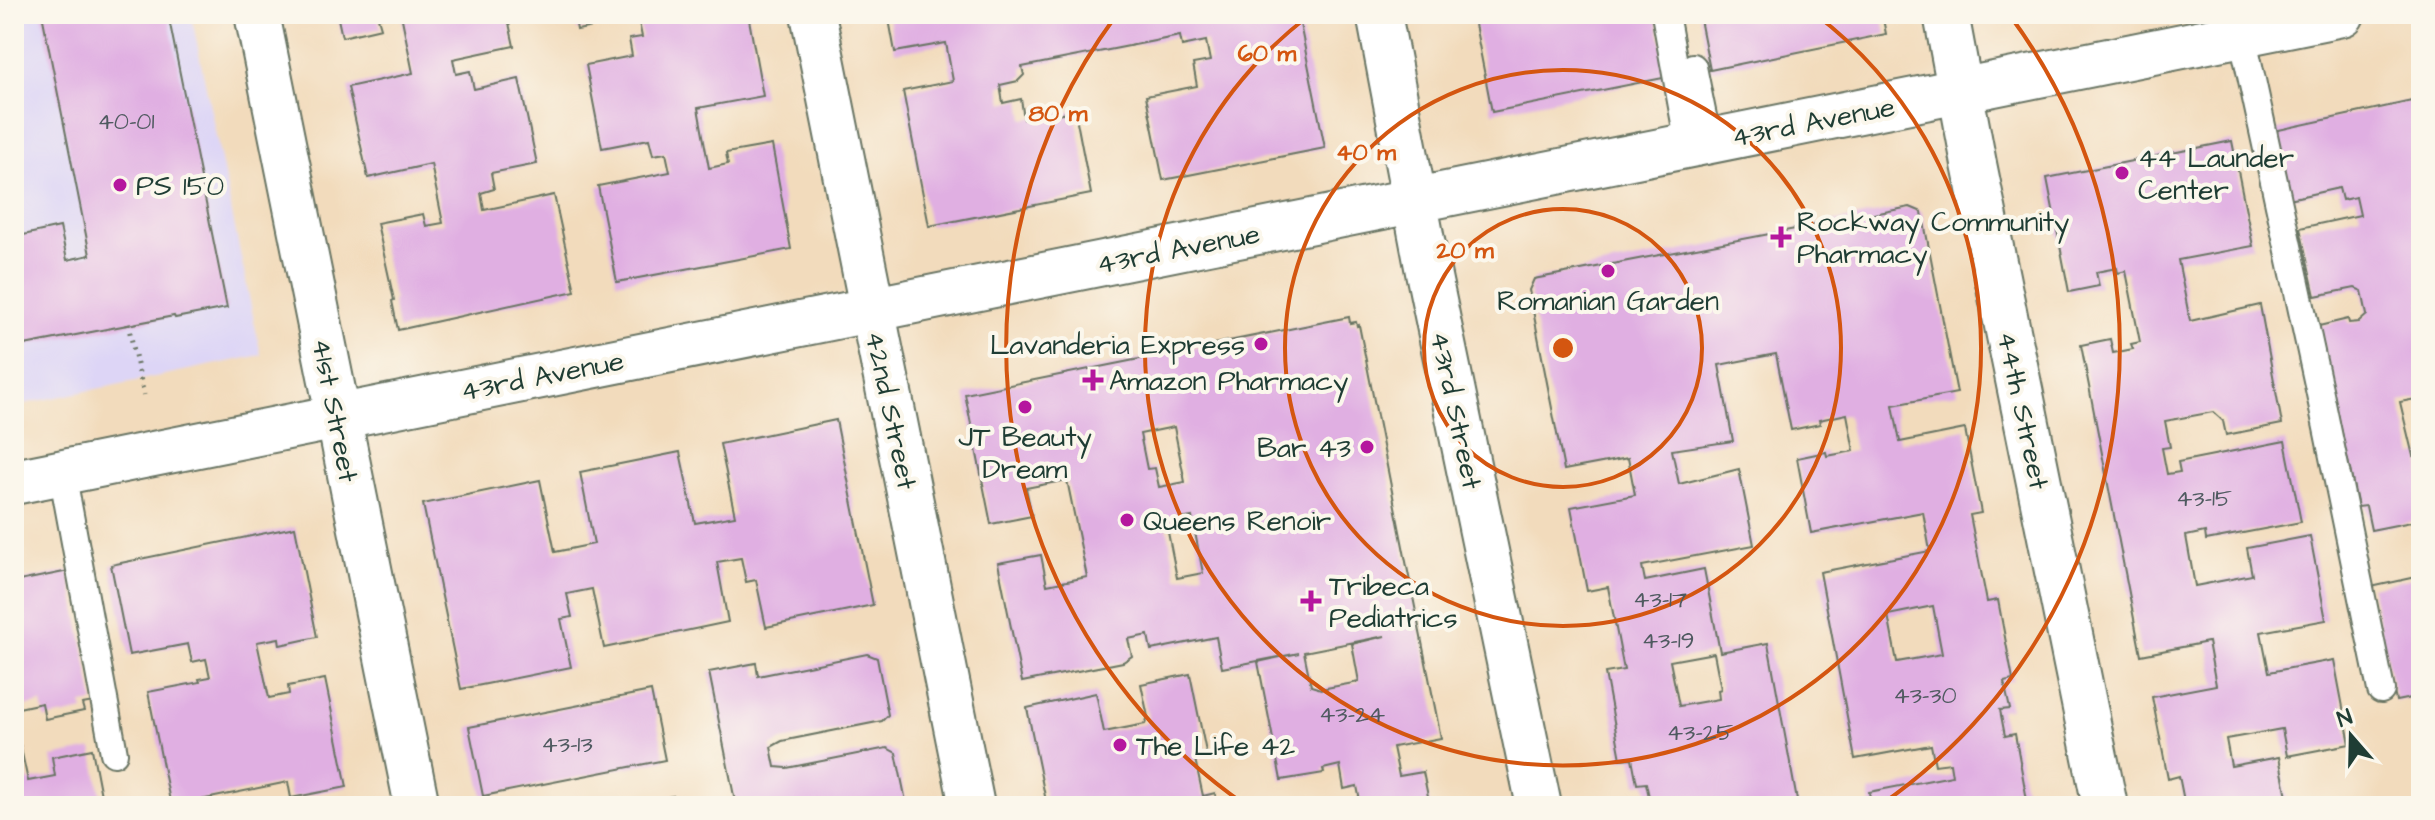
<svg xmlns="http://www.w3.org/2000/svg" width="2435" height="820" viewBox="0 0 2435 820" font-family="'Architects Daughter',sans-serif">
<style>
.built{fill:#ddd5f6}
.building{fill:#e0afe2;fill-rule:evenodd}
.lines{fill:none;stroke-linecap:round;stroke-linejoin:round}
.service-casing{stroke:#697464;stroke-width:30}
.minor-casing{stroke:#697464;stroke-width:48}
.path{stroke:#697464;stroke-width:5;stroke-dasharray:2 6;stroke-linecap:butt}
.service{stroke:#fff;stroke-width:26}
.minor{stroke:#fff;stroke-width:44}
.ring{fill:none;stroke:#d45610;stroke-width:4}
.poi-dot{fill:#b5179e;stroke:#fbf7ec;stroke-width:3}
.labels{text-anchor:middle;stroke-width:8;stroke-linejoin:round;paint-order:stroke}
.number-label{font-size:24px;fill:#4f5a60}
.street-label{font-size:28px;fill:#1f3d34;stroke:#fbf7ec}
.poi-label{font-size:28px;fill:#1f3d34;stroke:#fbf7ec;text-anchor:start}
.centre{fill:#d45610;stroke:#fbf7ec;stroke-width:4}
.ring-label{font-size:24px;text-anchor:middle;font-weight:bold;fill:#d45610;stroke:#fbf7ec;stroke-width:8;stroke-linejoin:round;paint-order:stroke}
</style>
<rect width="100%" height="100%" fill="#fbf7ec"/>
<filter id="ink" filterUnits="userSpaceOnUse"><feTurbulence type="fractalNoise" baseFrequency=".0125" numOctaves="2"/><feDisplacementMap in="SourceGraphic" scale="16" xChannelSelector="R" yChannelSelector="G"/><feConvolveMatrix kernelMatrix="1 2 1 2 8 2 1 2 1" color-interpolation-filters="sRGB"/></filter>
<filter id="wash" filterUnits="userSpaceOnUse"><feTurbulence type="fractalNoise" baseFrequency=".006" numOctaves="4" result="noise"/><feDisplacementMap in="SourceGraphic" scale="32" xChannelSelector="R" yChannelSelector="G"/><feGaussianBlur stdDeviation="1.8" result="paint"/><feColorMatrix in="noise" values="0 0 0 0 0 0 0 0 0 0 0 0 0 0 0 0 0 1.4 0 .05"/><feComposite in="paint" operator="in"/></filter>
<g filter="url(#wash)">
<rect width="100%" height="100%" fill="#f2dbbc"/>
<path class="built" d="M14,14H191L261,355L14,406Z"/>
<g id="blocks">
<path class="building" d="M42,14H168L227,308L175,318L174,316L14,347V237L60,227L67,260L90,255Z
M337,14H393V15L378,18L381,28L342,37Z
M401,14H507L514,46L453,59L456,74L470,71L474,89L519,79L537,164L491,173L494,189L481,193L484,210L554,195L575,291L398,330L392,301L394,300L377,223L423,214L426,226L443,223L431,164L368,178L348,87L413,73Z
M574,14H680L681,21L718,14H748L763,96L698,108L709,168L728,164L726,153L772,145L791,249L617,282L598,186L670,172L666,153L653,155L649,139L602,148L586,65L632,56L629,39L642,37L638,18L577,30Z
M888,14H1247L1249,24L1298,14L1325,148L1163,180L1146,96L1197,86L1193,64L1210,61L1206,41L1182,46L1180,36L1022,67L1024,75L1018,81L1000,85L1003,103L1021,99L1024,119L1075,111L1091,194L929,226L903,91L953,81L946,43L895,52Z
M1473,14H1656L1668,77L1492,112Z
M1699,14H1882L1886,34L1710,70Z
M2421,99V398L2400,402L2413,456L2421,454L2420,535L2417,523L2411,522L2371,530L2366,506L2358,507L2319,326L2348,319L2349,323L2359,322L2367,315L2362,291L2355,288L2315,296L2300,228L2360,215L2356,197L2342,200L2339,188L2289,199L2274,131Z
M2232,141L2253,246L2178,260L2190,321L2260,305L2282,424L2226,435L2223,421L2213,412L2165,421L2170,447L2162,448L2167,474L2180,472L2178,462L2285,441L2301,522L2206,540L2205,532L2186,536L2195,586L2252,575L2247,548L2310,536L2326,620L2261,632L2269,672L2334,660L2350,744L2287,756L2282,729L2226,739L2231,766L2279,757L2289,806H2185L2179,776L2168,779L2152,697L2216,685L2208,642L2141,655L2081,345L2110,339L2113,353L2133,349L2131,344L2140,342L2126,271L2118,273L2117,268L2096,272L2099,286L2069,292L2047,178Z
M1910,207L1922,212L1957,393L1893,405L1900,442L1965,429L1981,513L1970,515L1987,602L1998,600L2013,680L2004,682L2010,709L2000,710L2005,736L2015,734L2027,800L2020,802L2021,806H1871L1869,792L1952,776L1950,763L1935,765L1931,745L1855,759L1820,572L1930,551L1923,512L1811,533L1797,458L1826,452L1827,456L1854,451L1847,414L1819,420L1820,424L1791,430L1776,354L1719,365L1733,441L1672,450L1679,484L1739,469L1754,545L1642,566L1645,581L1704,569L1720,652L1768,643L1798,806H1651L1646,783L1637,784L1632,758L1621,759L1605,673L1624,670L1608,587L1587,591L1571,507L1635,495L1628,458L1564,470L1529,290L1534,279ZM1933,606L1942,654L1897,662L1888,615ZM1714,653L1721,689L1718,690L1719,699L1679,706L1670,661Z
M1349,317L1350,323L1356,322L1357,326L1359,325L1441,738L1393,747L1399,776L1423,772L1430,806H1343L1360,801L1357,786L1344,789L1340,765L1323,769L1324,773L1281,780L1258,662L1299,653L1222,668L1216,637L1151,650L1148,635L1128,639L1132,656L1123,662L1022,682L998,563L1041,555L1047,585L1087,577L1067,480L1026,488L1032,516L991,524L965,394ZM1174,427L1185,482L1159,487L1155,468L1147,469L1140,434ZM1192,517L1203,573L1177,578L1166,522ZM1385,636L1352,644L1359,682L1321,689L1311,686L1304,652Z
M836,420L873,605L766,627L756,580L746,582L741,558L717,562L728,622L604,648L592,589L567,594L572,617L561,619L571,667L461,689L423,504L540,480L555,552L594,544L580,472L680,452L695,523L735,516L720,444Z
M295,527L317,637L280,645L279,638L257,642L269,698L289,694L288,686L325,679L347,787L291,798L288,782L171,806L148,692L200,682L199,679L210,677L206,659L192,662L188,644L129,655L111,565Z
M69,571L94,702L82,704L84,711L45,719L42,703L14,709V582Z
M2421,576V696L2396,701L2371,587Z
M867,654L877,658L888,715L882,721L782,741L771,747L775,767L787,768L887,748L896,753L907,806H736L709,672L756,663L758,676Z
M1190,674L1207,757L1195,759L1203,796L1215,793L1217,806H1047L1027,708L1096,693L1104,732L1145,724L1148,717L1141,684Z
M651,691L665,760L483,796L469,727Z
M14,716L28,781L55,776L52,757L92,749L103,806H14Z
M673,796L675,806H627V805Z"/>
</g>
</g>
<g filter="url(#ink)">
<use href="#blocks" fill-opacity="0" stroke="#697464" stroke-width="2"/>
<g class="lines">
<defs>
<path id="service" d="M1665,14L1689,145
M2242,34L2319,389L2381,690
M1693,67L1708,141
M62,472L114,753"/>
<path id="minor" d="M257,14L417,806
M813,14L972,806
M1379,14L1428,272L1539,806
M1946,14L1974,164L2105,806
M14,482L2342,14"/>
</defs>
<use href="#service" class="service-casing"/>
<use href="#minor" class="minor-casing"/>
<path class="path" d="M128,324L144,395"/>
<use href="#service" class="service"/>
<use href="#minor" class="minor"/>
</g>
</g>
<g class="ring">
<circle cx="1563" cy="348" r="139"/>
<circle cx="1563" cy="348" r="278"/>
<path d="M1815 14A418 418 0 1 1 1311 14"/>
<path d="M1244 804A557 557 0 0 1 1115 17M2011 17A557 557 0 0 1 1882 804"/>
</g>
<g class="poi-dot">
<circle cx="2122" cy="173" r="8"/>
<circle cx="120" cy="185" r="8"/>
<path d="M1777 225h8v8h8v8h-8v8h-8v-8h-8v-8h8z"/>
<circle cx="1608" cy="271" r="8"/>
<circle cx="1261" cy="344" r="8"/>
<path d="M1089 368h8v8h8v8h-8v8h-8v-8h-8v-8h8z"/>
<circle cx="1025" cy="407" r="8"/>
<circle cx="1367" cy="447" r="8"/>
<circle cx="1127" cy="520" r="8"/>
<path d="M1307 589h8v8h8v8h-8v8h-8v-8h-8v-8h8z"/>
<circle cx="1120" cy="745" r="8"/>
</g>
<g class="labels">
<g class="number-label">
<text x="126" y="129">40-01</text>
<text x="2204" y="506">43-15</text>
<text x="1660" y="607">43-17</text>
<text x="1668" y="648">43-19</text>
<text x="1925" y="703">43-30</text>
<text x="1352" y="722">43-24</text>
<text x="1700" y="740">43-25</text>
<text x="567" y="752">43-13</text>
</g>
<g class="street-label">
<text transform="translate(1813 121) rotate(-11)" y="10">43rd Avenue</text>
<text transform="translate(1178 248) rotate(-11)" y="10">43rd Avenue</text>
<text transform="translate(542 375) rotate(-11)" y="10">43rd Avenue</text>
<text transform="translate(336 410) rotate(79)" y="10">41st Street</text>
<text transform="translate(892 410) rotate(78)" y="10">42nd Street</text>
<text transform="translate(1457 410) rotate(78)" y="10">43rd Street</text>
<text transform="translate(2024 410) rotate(78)" y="10">44th Street</text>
</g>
<g class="poi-label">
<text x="2138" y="167">44 Launder<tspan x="2138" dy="32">Center</tspan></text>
<text x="136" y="195">PS 150</text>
<text x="1797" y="231">Rockway Community<tspan x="1797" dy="32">Pharmacy</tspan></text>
<text x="1608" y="310" text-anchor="middle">Romanian Garden</text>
<text x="1245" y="354" text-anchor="end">Lavanderia Express</text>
<text x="1109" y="390">Amazon Pharmacy</text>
<text x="1025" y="446" text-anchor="middle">JT Beauty<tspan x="1025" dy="32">Dream</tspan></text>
<text x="1351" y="457" text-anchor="end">Bar 43</text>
<text x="1143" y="530">Queens Renoir</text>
<text x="1329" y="595">Tribeca<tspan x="1329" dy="32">Pediatrics</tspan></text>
<text x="1136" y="755">The Life 42</text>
</g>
</g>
<circle cx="1563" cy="348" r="12" class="centre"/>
<g class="ring-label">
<text x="1267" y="61">60 m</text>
<text x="1058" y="121">80 m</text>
<text x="1366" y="160">40 m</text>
<text x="1465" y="258">20 m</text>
</g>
<rect width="2435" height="820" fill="none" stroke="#fbf7ec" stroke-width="48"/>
<g transform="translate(2351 736) rotate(340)" stroke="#fbf7ec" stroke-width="6" paint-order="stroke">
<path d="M0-6L14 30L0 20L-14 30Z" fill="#1f3d34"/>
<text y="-12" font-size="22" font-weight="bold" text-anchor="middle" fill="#1f3d34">N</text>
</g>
</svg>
